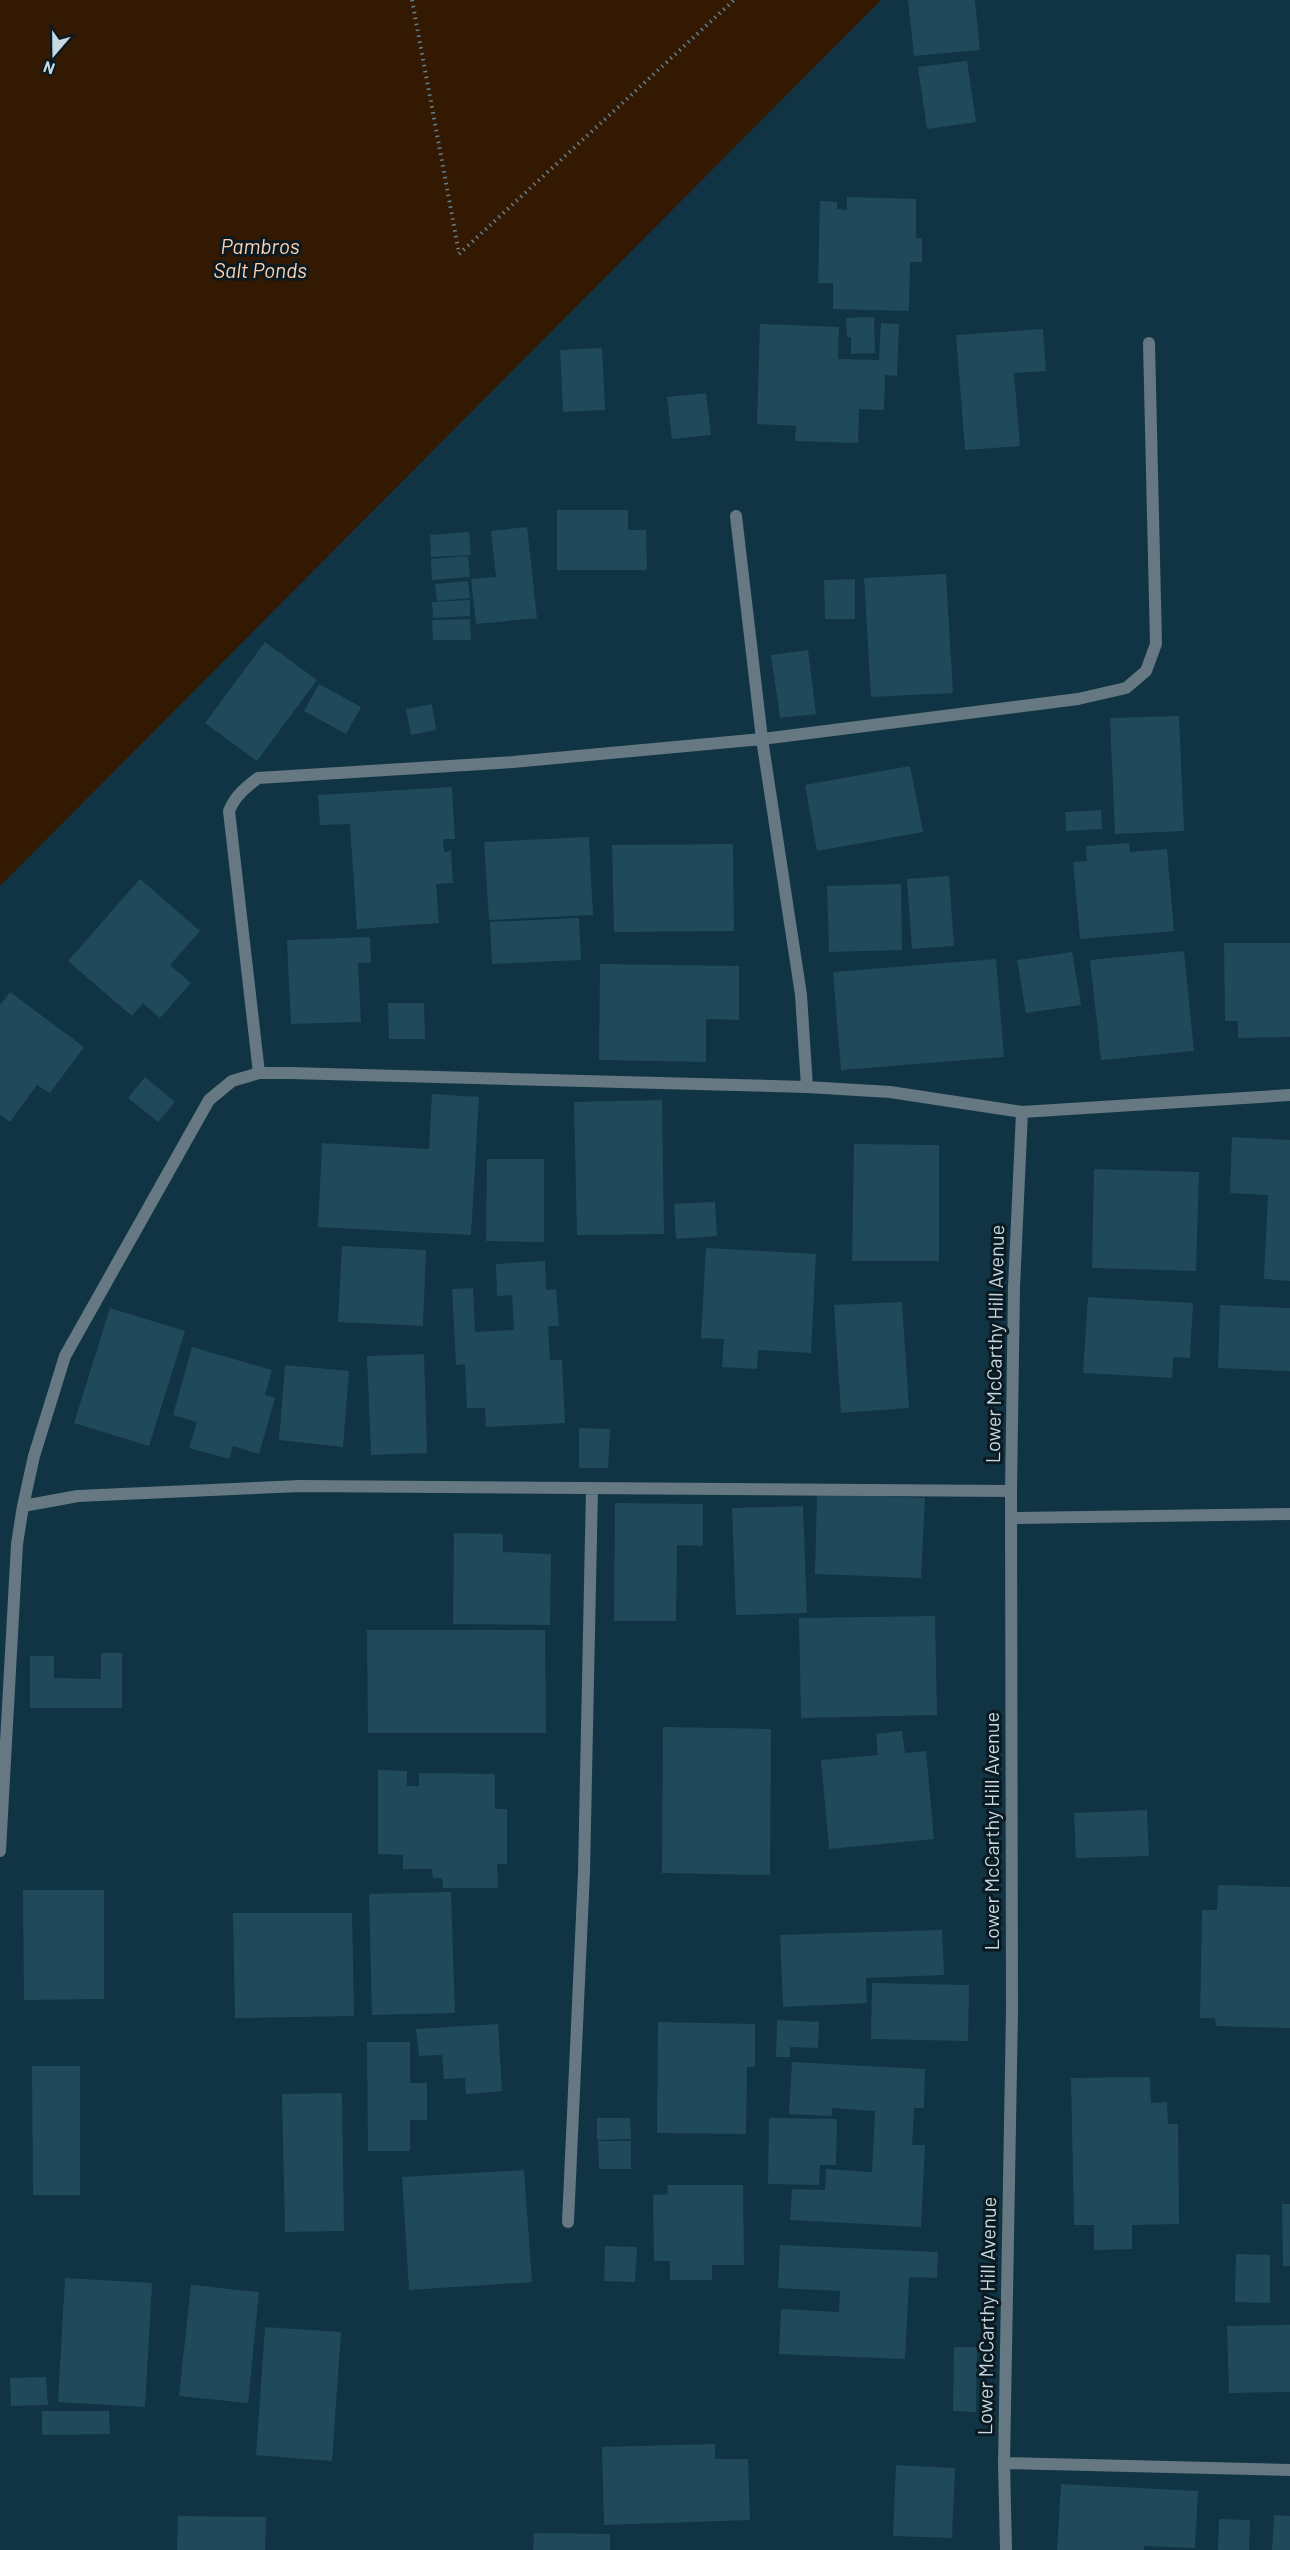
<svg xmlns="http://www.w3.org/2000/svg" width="1290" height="2550" viewBox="0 0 1290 2550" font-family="Barlow,sans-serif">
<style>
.water{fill:#331802}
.building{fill:#20495b}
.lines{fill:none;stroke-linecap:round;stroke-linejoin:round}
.path{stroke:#637f8c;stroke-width:4;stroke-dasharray:1.5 4.5;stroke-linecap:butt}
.street{stroke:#667881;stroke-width:12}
.labels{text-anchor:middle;stroke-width:6;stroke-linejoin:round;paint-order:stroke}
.street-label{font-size:20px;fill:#c6d9e2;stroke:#0b1a21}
.water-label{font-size:21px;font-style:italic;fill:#fed0ae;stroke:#0b1a21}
</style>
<rect width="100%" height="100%" fill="#103443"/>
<path class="water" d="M0,0H881L0,886Z"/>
<path class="building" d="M908,0H975L980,50L914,56Z
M967,61L976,122L927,129L918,67Z
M847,197L916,199V238H922V262H910L909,311L833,309V283H818L820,201L837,202V209L847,210Z
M874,317L875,353L851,354V337H847L846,318Z
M881,323L899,324L897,376L885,375L884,410L859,409L858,443L795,441L796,426L757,424L760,324L839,327L838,359L879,360Z
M1043,329L1046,371L1014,373L1020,446L965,450L956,335Z
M602,348L605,410L563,412L560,350Z
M706,393L711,435L672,439L667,397Z
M557,510H628V530H646L647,570H557Z
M527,527L537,618L476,624L471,579L496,577L491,531Z
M469,532L471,555L431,557L430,535Z
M468,556L470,577L432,580L431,559Z
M946,574L953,693L871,697L864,578Z
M855,579V619H825L824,580Z
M468,581L470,598L437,601L435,584Z
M470,600V616L433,618L432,602Z
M470,619L471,640H433L432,620Z
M265,642L317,680L257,761L205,723Z
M808,650L816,714L780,718L771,655Z
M319,684L361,707L346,734L304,711Z
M432,704L436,730L411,735L406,709Z
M1179,716L1184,831L1115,834L1110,718Z
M910,766L923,832L817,851L805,785Z
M452,787L455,839H443L444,852L451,851L453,883L436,884L439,923L357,929L350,824L320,825L318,795Z
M1101,810L1102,829L1066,831L1065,812Z
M589,837L593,915L489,920L484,842Z
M1129,843L1130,852L1167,849L1174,931L1080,939L1073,862L1087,861L1086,846Z
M733,844L734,931L614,932L612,845Z
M949,876L954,946L912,949L907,879Z
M140,879L200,931L170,965L191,983L160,1018L143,1003L132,1016L68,961Z
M901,884L902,950L829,952L827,886Z
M579,918L581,960L492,964L490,922Z
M370,937L371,962L358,963L361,1022L291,1024L287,940Z
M1224,943H1290V1037L1238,1038V1021H1225Z
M1184,951L1194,1051L1101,1060L1090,960Z
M1072,952L1081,1005L1026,1013L1017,960Z
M996,959L1004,1057L841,1070L833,972Z
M600,964L739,966V1020L706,1019V1062L599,1060Z
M10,992L84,1047L50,1093L37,1085L10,1122L0,1115V1005Z
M388,1003H424L425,1039H389Z
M145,1077L175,1102L158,1122L128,1098Z
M432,1094L479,1097L471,1235L318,1227L322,1143L429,1149Z
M662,1100L664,1234L577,1235L574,1102Z
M1232,1137L1290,1140V1281L1264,1279L1268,1195L1230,1193Z
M854,1144L939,1145V1261H852Z
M487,1159H544V1242L486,1241Z
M1094,1169L1199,1172L1196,1271L1092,1268Z
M715,1202L717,1236L676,1239L674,1204Z
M342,1246L426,1250L423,1326L338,1322Z
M706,1248L816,1254L811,1353L758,1350L757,1369L722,1367L724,1339L701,1338Z
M545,1261L546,1290L556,1289L559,1326H548L550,1360H562L565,1423L486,1427L485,1408H467L465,1364L456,1365L452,1289L473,1288L475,1332L514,1330L512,1295L497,1296L496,1264Z
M1088,1297L1193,1303L1190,1358L1173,1357L1172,1378L1083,1373Z
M902,1302L909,1408L841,1413L834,1305Z
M1220,1305L1290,1308V1371L1218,1368Z
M110,1308L185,1331L149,1446L74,1423Z
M192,1347L272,1370L265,1395L275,1398L259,1454L233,1446L229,1459L189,1448L197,1422L173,1415Z
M424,1354L427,1453L371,1455L367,1356Z
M285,1365L349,1371L343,1447L279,1440Z
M579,1428L610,1429L608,1468H579Z
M817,1494L925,1498L921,1578L815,1574Z
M615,1503L703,1504V1546L677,1545L676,1621H614Z
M803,1506L807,1613L736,1615L732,1508Z
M454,1533L503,1534V1552L551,1554L550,1625L453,1624Z
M935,1616L937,1715L801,1718L799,1618Z
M367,1630H545L546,1733H368Z
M101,1653H122V1708H30V1656H54V1678L101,1679Z
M663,1727L771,1729L770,1875L662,1873Z
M902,1731L905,1753L926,1751L934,1839L829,1849L821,1760L878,1755L876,1734Z
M378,1770L407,1771V1786H419V1773L495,1774V1809H507V1864H497L498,1888H443L442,1878H433L432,1869H403V1855L378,1854Z
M1147,1810L1149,1856L1076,1858L1074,1813Z
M1218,1885L1290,1887V2028L1216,2026L1215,2018H1200L1202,1910H1217Z
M23,1890H104V1999L24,2000Z
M451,1892L455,2013L372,2015L369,1894Z
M233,1913H352L354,2016L235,2018Z
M942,1930L944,1975L866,1978L867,2003L783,2007L780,1935Z
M872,1983L969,1985L968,2041L871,2039Z
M777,2020L819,2022L818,2048L790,2047V2057H776Z
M658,2022L755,2024V2067H747L746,2134L657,2133Z
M498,2024L502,2091L466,2094L465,2078L444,2079L442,2055L419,2056L416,2029Z
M367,2042H410V2083H427V2120H410V2151H368Z
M792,2062L925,2069L924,2108H914L912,2145H925L921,2227L790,2220L792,2189L825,2190L826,2169L872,2172L875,2111L832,2108V2116L789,2114Z
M32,2066H80V2195H33Z
M1150,2077L1151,2103L1167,2102L1168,2124H1178L1179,2224L1132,2225V2249L1094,2250V2225H1074L1071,2078Z
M342,2093L344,2231L285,2232L282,2094Z
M597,2118H630L631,2139L597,2140Z
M769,2118L837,2119L836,2165H820L819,2185L768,2184Z
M598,2141H631V2169H599Z
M524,2170L532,2282L409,2290L402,2177Z
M667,2185H743L744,2265H712V2280H670V2261H654L653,2195L668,2194Z
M1282,2204H1290V2266H1283Z
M780,2245L938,2252L937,2278L909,2277L905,2359L779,2354L781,2309L839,2312L840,2291L778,2288Z
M605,2246L637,2247L635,2282L604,2281Z
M1236,2254L1270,2255V2303L1235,2302Z
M65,2278L152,2283L145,2407L58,2402Z
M191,2285L259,2292L248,2403L179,2396Z
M1290,2325V2392L1229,2393L1227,2326Z
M265,2327L341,2332L332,2461L256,2455Z
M954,2347H977L976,2412L953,2411Z
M46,2377L48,2405L11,2406L10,2378Z
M42,2411H109L110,2434L42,2435Z
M715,2444V2459H748L750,2520L604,2525L602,2447Z
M896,2465L955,2468L952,2538L893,2536Z
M1061,2484L1198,2491L1195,2548L1144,2546V2550H1057Z
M1274,2515L1290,2516V2550H1272Z
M178,2516L266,2517L265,2550H177Z
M1219,2519L1250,2520L1249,2550H1218Z
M534,2533L610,2534V2550H533Z"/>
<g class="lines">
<path class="path" d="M412,0L459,253
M459,254L734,0"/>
<path class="street" d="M1149,343L1156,644L1146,671L1126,688L1078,699L762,739L801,995L807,1087L890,1092L1022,1112L1290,1095
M259,1073L229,811C235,796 245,788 258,778L513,762L762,739L736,516
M23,1506L34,1456L65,1356L209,1100L232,1081L259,1073H290L807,1087
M1011,1518L1290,1514
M0,1851L17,1544L23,1506L78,1496L300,1486L1011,1491
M568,2222L584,1872L592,1488
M1004,2463L1290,2470
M1006,2550L1004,2463L1012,2011L1011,1491L1014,1287L1022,1112"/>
</g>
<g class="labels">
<g class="street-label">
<text transform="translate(995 1344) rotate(-89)" y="7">Lower McCarthy Hill Avenue</text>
<text transform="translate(992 1831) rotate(-90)" y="7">Lower McCarthy Hill Avenue</text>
<text transform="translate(987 2316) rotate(-89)" y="7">Lower McCarthy Hill Avenue</text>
</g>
<g class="water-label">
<text x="260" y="254">Pambros<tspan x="260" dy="24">Salt Ponds</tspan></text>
</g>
</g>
<g transform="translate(54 54) rotate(200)" stroke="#0b1a21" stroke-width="4.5" paint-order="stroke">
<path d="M0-4.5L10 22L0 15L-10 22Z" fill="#c6d9e2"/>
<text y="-9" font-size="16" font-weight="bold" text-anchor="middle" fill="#c6d9e2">N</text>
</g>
</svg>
